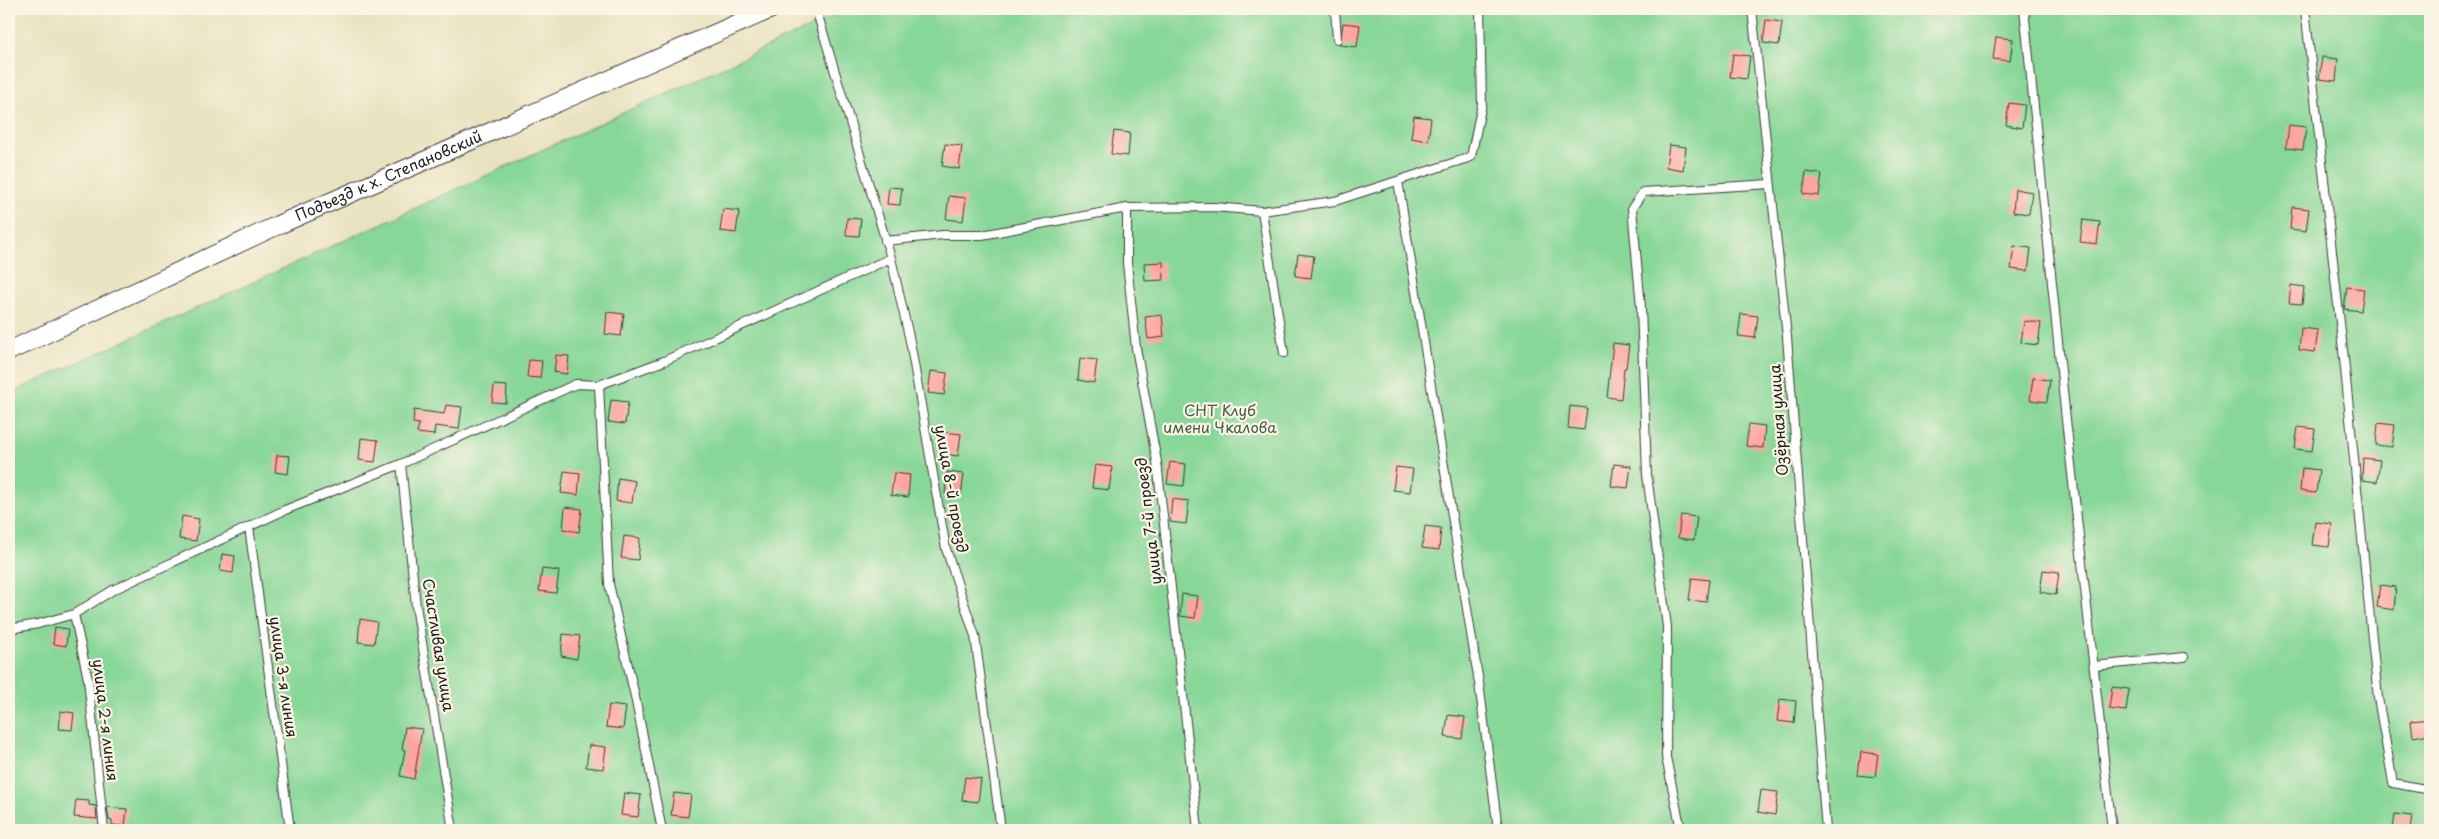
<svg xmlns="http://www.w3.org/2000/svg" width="2439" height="839" viewBox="0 0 2439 839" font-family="'Playpen Sans',sans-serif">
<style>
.green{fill:#87d798;stroke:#527a5a}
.building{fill:#fea39f}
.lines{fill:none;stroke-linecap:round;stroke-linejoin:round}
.service-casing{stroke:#3b3a35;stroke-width:10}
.tertiary-casing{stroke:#3b3a35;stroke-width:20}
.service{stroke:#fff;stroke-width:8}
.tertiary{stroke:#fff;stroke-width:18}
.labels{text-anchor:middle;stroke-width:4.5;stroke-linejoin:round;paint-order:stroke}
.street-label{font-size:15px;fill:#1c1c1c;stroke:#fcf5e5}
.park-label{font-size:15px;fill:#415d47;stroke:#fcf5e5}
</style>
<rect width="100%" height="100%" fill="#fcf5e5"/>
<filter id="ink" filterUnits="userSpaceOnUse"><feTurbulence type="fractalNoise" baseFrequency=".02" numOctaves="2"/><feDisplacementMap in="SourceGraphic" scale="10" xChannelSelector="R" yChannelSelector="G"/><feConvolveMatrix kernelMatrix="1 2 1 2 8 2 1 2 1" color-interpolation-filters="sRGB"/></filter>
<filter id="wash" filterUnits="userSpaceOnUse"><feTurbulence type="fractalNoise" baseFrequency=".0096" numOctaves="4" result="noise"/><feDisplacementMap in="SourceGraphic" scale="20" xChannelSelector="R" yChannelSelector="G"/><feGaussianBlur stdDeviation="1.12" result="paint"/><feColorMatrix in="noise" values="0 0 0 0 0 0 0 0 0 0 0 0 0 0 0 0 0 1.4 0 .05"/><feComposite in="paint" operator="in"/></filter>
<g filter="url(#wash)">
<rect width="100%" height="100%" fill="#e9e2c0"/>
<path class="green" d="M850,9H2430V830H9V394Z"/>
<g id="blocks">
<path class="building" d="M1766,20L1782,22L1779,45L1763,43Z
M1343,23L1360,25L1357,47L1340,45Z
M1996,37L2013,39L2010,61L1993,59Z
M1733,54L1750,56L1747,79L1730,77Z
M2322,57L2338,59L2336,81L2319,79Z
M2009,103L2025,105L2022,128L2006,125Z
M1414,116L1431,118L1428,141L1411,138Z
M2289,125L2306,127L2303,150L2286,148Z
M1114,131L1130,133L1128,156L1111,154Z
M945,144L962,146L959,169L942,166Z
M1669,145L1686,147L1683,170L1666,167Z
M1806,172L1822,174L1819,196L1803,194Z
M889,187L902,188L900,205L887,204Z
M2015,189L2032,192L2029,214L2013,212Z
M949,196L966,198L963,221L946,219Z
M2292,207L2309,209L2306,231L2290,229Z
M723,209L739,211L736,233L720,231Z
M847,218L861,219L859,236L846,235Z
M2083,220L2100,222L2097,244L2080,242Z
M2014,246L2031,248L2028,271L2011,269Z
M1298,254L1314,256L1311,278L1295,276Z
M1163,262L1164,280L1145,281L1144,263Z
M2291,285L2304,287L2302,304L2289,303Z
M2347,287L2364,289L2361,311L2344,309Z
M607,312L624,314L621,336L605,334Z
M1741,314L1758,316L1755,338L1738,336Z
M1162,315L1164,337L1148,339L1145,317Z
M2024,321L2041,323L2038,345L2021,343Z
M2301,328L2318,330L2315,352L2299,350Z
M1613,343L1629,345L1626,368H1624L1621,399L1607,397Z
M556,355L569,356L567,374L554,372Z
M1080,358L1097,360L1094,383L1078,380Z
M529,360L542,361L540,378L527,377Z
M931,371L947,373L944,395L928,393Z
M2033,378L2050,380L2047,402L2030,400Z
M494,385L507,386L506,403L492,402Z
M611,400L628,402L625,424L608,422Z
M446,405L462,407L459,429L435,426L434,435L417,433L419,424L413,423L414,410L444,414Z
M1570,406L1587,408L1584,430L1568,428Z
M2378,423L2395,425L2392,447L2376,445Z
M1749,424L1765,426L1763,448L1746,446Z
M2298,427L2315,429L2312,451L2295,449Z
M944,432L961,434L958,456L941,454Z
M361,438L378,440L375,462L359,460Z
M277,455L290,456L288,474L275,472Z
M2363,458L2380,460L2377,482L2362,480Z
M1170,462L1186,464L1184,486L1167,484Z
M1614,464L1631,466L1628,488L1611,486Z
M1095,465L1112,467L1109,490L1092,488Z
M1396,467L1413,469L1410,492L1393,490Z
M2302,468L2319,470L2316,493L2300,491Z
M564,471L580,473L578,495L561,493Z
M947,472L964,474L961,496L945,494Z
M894,473L910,475L908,497L891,495Z
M618,478L635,481L632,503L616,501Z
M1172,499L1189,501L1186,524L1170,522Z
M565,507L582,509L579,532L563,529Z
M1681,515L1697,517L1694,540L1678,538Z
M182,516L199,519L196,541L179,539Z
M2315,522L2332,524L2329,547L2312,545Z
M1425,526L1441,528L1439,550L1422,548Z
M624,536L640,538L638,560L621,558Z
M222,554L235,556L233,573L220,571Z
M542,569L559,571L556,593L539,591Z
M2043,570L2059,572L2056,595L2040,592Z
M1692,578L1709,580L1706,602L1689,600Z
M2380,585L2396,587L2394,610L2377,607Z
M1182,594L1198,596L1195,618L1180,616Z
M360,619L377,622L374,644L358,642Z
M55,627L68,629L66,646L53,644Z
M563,634L580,636L577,659L561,656Z
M2112,687L2129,689L2126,711L2109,709Z
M1780,699L1796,701L1794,723L1777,721Z
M609,705L626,707L623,729L606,727Z
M61,711L74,713L72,730L59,729Z
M1448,715L1465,717L1462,739L1445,737Z
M2430,719V734L2413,737L2411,721Z
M405,727L422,729L414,779L400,776L405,750H402Z
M589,745L606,747L603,769L586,767Z
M1861,752L1878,754L1875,777L1858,775Z
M965,777L981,779L978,802L962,800Z
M1761,790L1778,792L1775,815L1758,812Z
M624,793L641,795L638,817L621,815Z
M674,793L691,795L688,817L671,815Z
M76,800L89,801V805L96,806L97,819L74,817Z
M107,807L127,809L125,826L112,825V821L109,820Z
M2395,814L2412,816L2410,830H2393Z"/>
</g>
</g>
<g filter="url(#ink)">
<use href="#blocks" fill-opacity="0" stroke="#3b3a35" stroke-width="1"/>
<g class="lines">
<defs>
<path id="service" d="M816,9L891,258L910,341L946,549L975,636L1001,830
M1335,9L1337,39
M1752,9L1787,337L1826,830
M2024,9L2066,420L2112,830
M2305,9L2344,359L2378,698L2393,783L2430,790
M1398,181L1479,683L1498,830
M1127,208V263L1136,348L1157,462L1198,830
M1262,211L1284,353
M885,241L943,235H982L1127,208L1213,207L1262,211L1335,201L1471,157L1482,104L1480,9
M599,385L609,584L634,692L662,830
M401,464L416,606L453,830
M249,527L290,830
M74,614L88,679L104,830
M9,629L38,624L74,614L113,590L285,510L401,464L576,384L599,385L664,361L891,258
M2094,666L2184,657
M1681,830L1666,757L1667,627L1647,475L1641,307L1632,208L1643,192L1770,184"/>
<g id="tertiary">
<path id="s1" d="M9,351L278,225L771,9"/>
</g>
</defs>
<use href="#service" class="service-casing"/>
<use href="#tertiary" class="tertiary-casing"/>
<use href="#service" class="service"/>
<use href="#tertiary" class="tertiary"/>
</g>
</g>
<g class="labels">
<g class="street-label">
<text dy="5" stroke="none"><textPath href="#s1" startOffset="418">Подъезд к х. Степановский</textPath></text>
<text transform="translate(1779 420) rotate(-94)" y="5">Озёрная улица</text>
<text transform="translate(951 489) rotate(80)" y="5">улица 8-й проезд</text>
<text transform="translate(1149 521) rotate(-97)" y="5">улица 7-й проезд</text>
<text transform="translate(438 645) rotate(81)" y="5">Счастливая улица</text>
<text transform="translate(283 677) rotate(82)" y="5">улица 3-я линия</text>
<text transform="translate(105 720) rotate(83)" y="5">улица 2-я линия</text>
</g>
<g class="park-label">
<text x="1220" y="416">СНТ Клуб<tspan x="1220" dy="17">имени Чкалова</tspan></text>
</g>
</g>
<rect width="2439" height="839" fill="none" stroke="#fcf5e5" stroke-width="30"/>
</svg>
